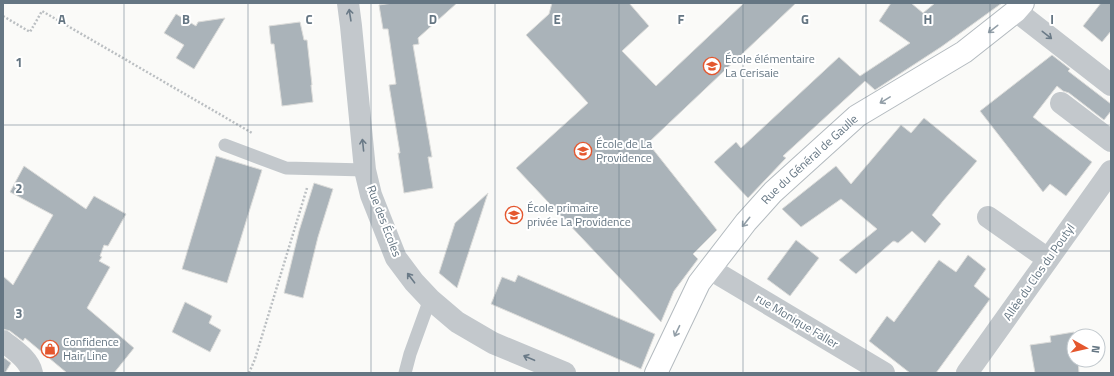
<svg xmlns="http://www.w3.org/2000/svg" width="1114" height="376" viewBox="0 0 1114 376" font-family="'Titillium Web',sans-serif">
<style>
.building{fill:#aab3b9;stroke:#dcdcda}
.lines{fill:none;stroke-linecap:round;stroke-linejoin:round}
.secondary-casing{stroke:#b3babf;stroke-width:24}
.path{stroke:#bbbfc2;stroke-width:2.5;stroke-dasharray:2 2;stroke-linecap:butt}
.service{stroke:#c3c8cc;stroke-width:13}
.minor{stroke:#c3c8cc;stroke-width:22}
.tertiary{stroke:#c3c8cc;stroke-width:22}
.secondary{stroke:#fff;stroke-width:22}
.oneway{stroke:#6a7a87}
.oneway2{stroke:#939fa8}
.grid{fill:none;stroke:#657683;stroke-width:1;stroke-opacity:0.55}
.labels{text-anchor:middle;stroke-width:4;stroke-linejoin:round;paint-order:stroke}
.poi-label{font-size:12px;fill:#657683;stroke:#fff;text-anchor:start}
.street-label{font-size:12px;fill:#657683;stroke:#fff}
.grid-label{font-size:13px;text-anchor:middle;font-weight:bold;fill:#657683;stroke:#fff;stroke-width:4;stroke-linejoin:round;paint-order:stroke}
</style>
<rect width="100%" height="100%" fill="#fafaf8"/>
<path class="building" d="M393,3H457L418,38L419,44L413,45L432,157H428L433,188L404,193L398,153H400L389,85L396,84L388,29H383L379,5Z
M552,3H629L649,26L622,51L656,86L744,3H796L648,143L717,230L693,254L698,259L674,291L661,322L516,168L588,103L526,35L549,14Z
M891,3H911L923,13L935,3H1002L941,47L875,90L865,81L783,156L786,158L748,198L714,162L736,142L741,148L839,57L860,76L910,43L879,21Z
M1101,3H1111V31L1102,42L1083,26Z
M176,14L196,26L198,22L225,18L194,69L176,58L184,45L164,33Z
M300,22L304,40H307L312,85H311L313,102L282,106L274,44H271L269,26Z
M1052,55L1070,69L1068,71L1111,104V111L1104,120L1069,93L1063,91L1057,86L1033,117L1092,162L1066,196L1050,184L1043,192L980,111Z
M924,118L977,161L943,201L932,215L941,224L925,243L912,231L898,243L894,241L892,242L856,274L839,260L877,229L841,199L801,227L782,209L836,166L851,184L901,125L911,133Z
M216,156L262,170L227,283L182,269Z
M24,166L86,209L94,196L126,214L108,246L104,245L100,256L102,257L99,261L110,267L87,308L134,348L114,373H67L25,338L23,341L10,331L3,329V276L13,285L53,215L10,192Z
M314,183L333,189L318,237L303,298L284,293L299,231Z
M488,193L457,288L439,273L455,223Z
M796,240L819,258L790,296L767,279Z
M968,255L986,269L974,286L990,299L936,373H910L869,341L887,316L894,322L939,260L956,272Z
M518,275L655,334L641,369L491,304L502,277L515,282Z
M185,302L212,316L209,323L221,330L210,352L172,332Z
M1074,332V360H1078L1079,373H1035L1030,345L1051,342L1050,336Z
M3,357L11,363L5,373H3Z"/>
<g class="lines">
<defs>
<g id="secondary">
<path id="s1" d="M656,373L699,283L746,222L773,192L857,116L964,52L1016,11L1023,3"/>
</g>
</defs>
<use href="#secondary" class="secondary-casing"/>
<path class="path" d="M3,16L30,32L42,11L252,133
M249,373L255,359L307,188"/>
<path class="service" d="M225,145L286,168L365,170
M405,373L410,354L430,299"/>
<path class="minor" d="M348,3L351,26L365,170L371,195L396,258L414,282L430,299L457,322L493,343L565,373
M1016,11L1111,85
M1061,103L1111,141
M988,217L1048,259
M710,269L884,373
M967,373L1111,171"/>
<path class="tertiary" d="M3,341C14,350 29,359 32,373"/>
<use href="#secondary" class="secondary"/>
</g>
<defs><path id="oneway-shaft" d="M-6 0H5M1.5-3L5.5 0L1.5 3" fill="none" stroke-width="1.6" stroke-linecap="round" stroke-linejoin="round"/></defs>
<g class="oneway">
<use href="#oneway-shaft" transform="translate(350 15) rotate(-99)"/>
<use href="#oneway-shaft" transform="translate(1047 35) rotate(38)"/>
<use href="#oneway-shaft" transform="translate(363 145) rotate(-96)"/>
<use href="#oneway-shaft" transform="translate(411 278) rotate(-127)"/>
<use href="#oneway-shaft" transform="translate(529 358) rotate(-157)"/>
</g>
<g class="oneway2">
<use href="#oneway-shaft" transform="translate(993 29) rotate(142)"/>
<use href="#oneway-shaft" transform="translate(885 100) rotate(149)"/>
<use href="#oneway-shaft" transform="translate(746 222) rotate(129)"/>
<use href="#oneway-shaft" transform="translate(677 331) rotate(116)"/>
</g>
<path class="grid" d="M124,3V373M248,3V373M371,3V373M495,3V373M619,3V373M743,3V373M866,3V373M990,3V373M3,125H1111M3,251H1111"/>
<defs>
<symbol id="school-ring" viewBox="-11 -11 22 22"><circle r="9.5" fill="#fff" stroke="#e4572e" stroke-width="1.5"/><path d="M0-5L7-2L0 1L-7-2ZM-4 1L0 2.5L4 1V4Q0 6-4 4Z" fill="#e4572e"/></symbol>
<symbol id="shop-ring" viewBox="-11 -11 22 22"><circle r="9.5" fill="#fff" stroke="#e4572e" stroke-width="1.5"/><path d="M-5-2.5h2.3a2.7 3.5 0 0 1 5.4 0H5L5.5 6h-11ZM-1.5-2.5h3a1.5 2.3 0 0 0-3 0Z" fill="#e4572e"/></symbol>
</defs>
<g fill-rule="evenodd">
<use href="#school-ring" x="702" y="56" width="20" height="20"/>
<use href="#school-ring" x="573" y="141" width="20" height="20"/>
<use href="#school-ring" x="504" y="205" width="20" height="20"/>
<use href="#shop-ring" x="40" y="339" width="20" height="20"/>
</g>
<g class="labels">
<g class="poi-label">
<text x="725" y="63">École élémentaire<tspan x="725" dy="14">La Cerisaie</tspan></text>
<text x="596" y="148">École de La<tspan x="596" dy="14">Providence</tspan></text>
<text x="527" y="212">École primaire<tspan x="527" dy="14">privée La Providence</tspan></text>
<text x="63" y="346">Confidence<tspan x="63" dy="14">Hair Line</tspan></text>
</g>
<g class="street-label">
<text dy="4" stroke="none"><textPath href="#s1" startOffset="266">Rue du Général de Gaulle</textPath></text>
<text transform="translate(384 221) rotate(69)" y="4">Rue des Écoles</text>
<text transform="translate(1039 272) rotate(-55)" y="4">Allée du Clos du Poutyl</text>
<text transform="translate(797 321) rotate(31)" y="4">rue Monique Faller</text>
</g>
</g>
<g class="grid-label">
<text x="62" y="24">A</text>
<text x="186" y="24">B</text>
<text x="309" y="24">C</text>
<text x="433" y="24">D</text>
<text x="557" y="24">E</text>
<text x="681" y="24">F</text>
<text x="805" y="24">G</text>
<text x="928" y="24">H</text>
<text x="1052" y="24">I</text>
<text x="19" y="67">1</text>
<text x="19" y="193">2</text>
<text x="19" y="318">3</text>
</g>
<rect width="1114" height="376" fill="none" stroke="#657683" stroke-width="8"/>
<g transform="translate(1086 348) rotate(98)"><circle r="19" fill="#ffffff" stroke="#c1c8cd"/>
<path d="M0-3L7 15L0 10L-7 15Z" fill="#e4572e"/>
<text y="-6" font-size="11" font-weight="bold" text-anchor="middle" fill="#657683">N</text>
</g>
</svg>
